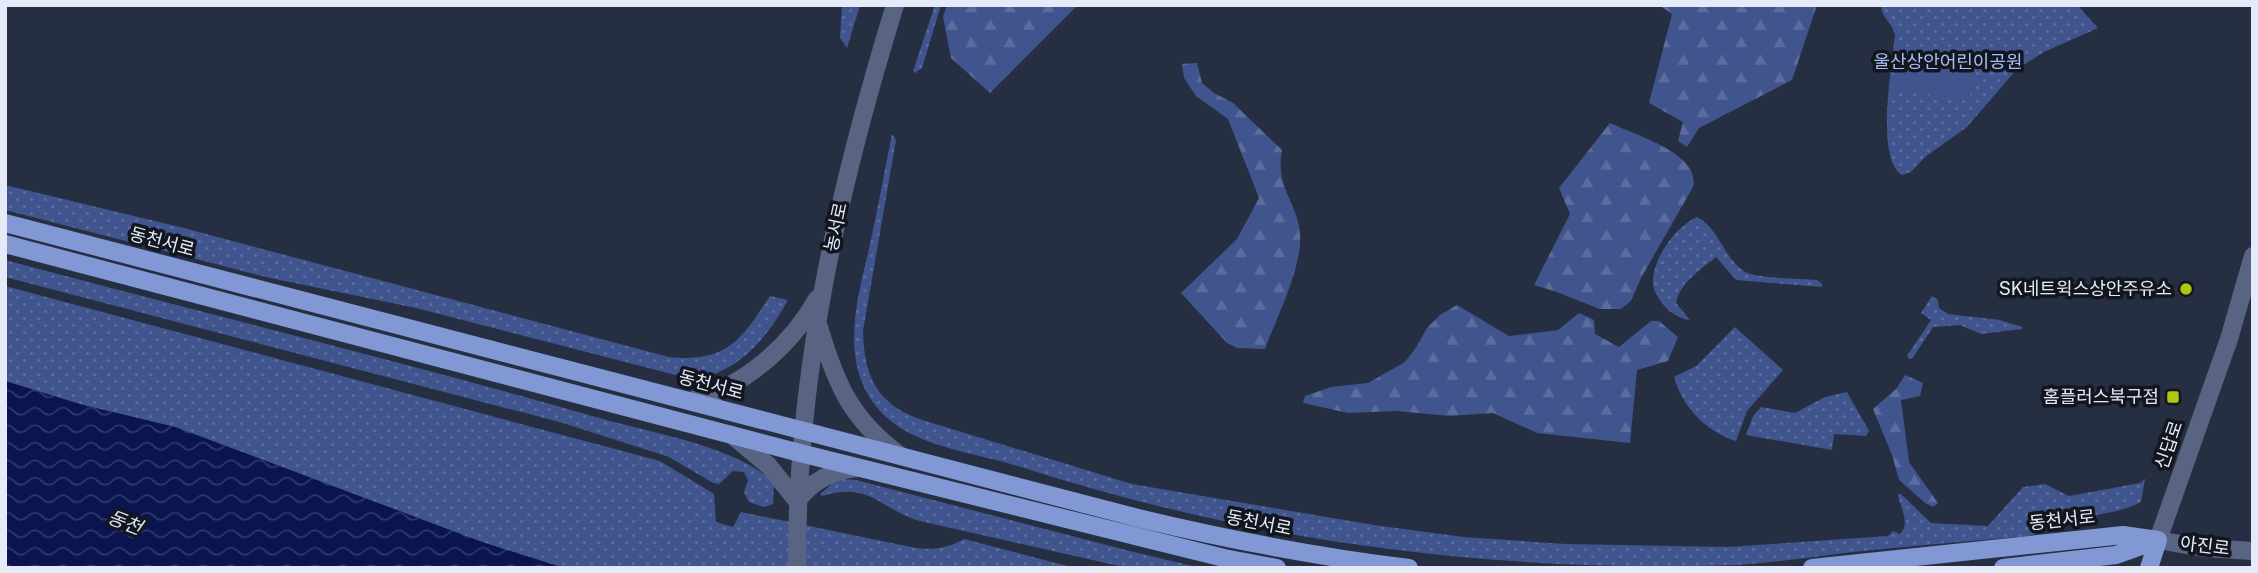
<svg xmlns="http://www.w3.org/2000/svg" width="2258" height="573" viewBox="0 0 2258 573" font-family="'Public Sans','Noto Sans KR',sans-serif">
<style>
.green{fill:url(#green-dots)}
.forest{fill:url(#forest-firs)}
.pitch{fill:#40548e}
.water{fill:url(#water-waves)}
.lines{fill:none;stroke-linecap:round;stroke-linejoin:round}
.minor{stroke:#596482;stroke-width:18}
.major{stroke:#8298d4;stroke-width:18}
.poi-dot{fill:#aec60c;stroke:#13161f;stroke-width:2.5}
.labels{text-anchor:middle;stroke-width:7;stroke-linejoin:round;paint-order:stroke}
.park-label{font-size:18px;fill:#a9bff7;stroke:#13161f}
.street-label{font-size:18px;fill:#e4eaf7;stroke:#13161f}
.poi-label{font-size:18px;fill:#e4eaf7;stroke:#13161f;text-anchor:end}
.water-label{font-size:19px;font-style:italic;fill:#d9e1f5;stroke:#13161f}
</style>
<defs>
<pattern id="green-dots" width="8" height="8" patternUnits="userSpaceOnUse" patternTransform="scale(1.75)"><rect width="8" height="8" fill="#40548e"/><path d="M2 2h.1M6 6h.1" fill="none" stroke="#5b6d9f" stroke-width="1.8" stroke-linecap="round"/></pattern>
<pattern id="forest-firs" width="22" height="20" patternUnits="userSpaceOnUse" patternTransform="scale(1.75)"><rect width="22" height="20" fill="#40548e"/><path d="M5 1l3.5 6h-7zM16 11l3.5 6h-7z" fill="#5b6d9f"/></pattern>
<pattern id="water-waves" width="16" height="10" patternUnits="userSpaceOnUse" patternTransform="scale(1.75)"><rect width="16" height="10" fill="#0a1450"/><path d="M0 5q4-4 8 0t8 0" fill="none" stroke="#2e366a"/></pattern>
</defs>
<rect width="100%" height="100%" fill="#262e41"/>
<path class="green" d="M842,5H860L847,48L840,38Z
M935,5H941L922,68L915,73L913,71Z
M1881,5H2077L2098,28L2044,52L2017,69L1967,127L1925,157L1911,172L1902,175C1875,159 1892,64 1895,35C1893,23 1881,18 1881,5Z
M892,134L896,140L863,331C864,375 876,403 919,419L1132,484L1374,525L1463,537L1566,544L1727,547L1888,536L1893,531L1900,534C1911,523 1900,508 1898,494H1901L1931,523L1988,526L2023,487L2045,484L2069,496L2140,483L2145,479L2141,502L2135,505L2117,511L2066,521L2030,536C1981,540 1932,544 1883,549C1835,553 1786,562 1737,565C1493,573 1253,542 1021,467C965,449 892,447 864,387C842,340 862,282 872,235C879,202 885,168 892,134Z
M5,185L180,227L669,357C727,363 741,340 770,296L788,300C767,338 737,375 691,379L416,308L270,278L5,210Z
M1697,217C1719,228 1724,259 1745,272C1755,278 1802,279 1817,280L1822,284V287L1736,280L1716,257C1700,270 1680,283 1676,303L1690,320C1681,319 1669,313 1663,304C1658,298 1654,292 1653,284C1652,259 1675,227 1697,217Z
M5,260C204,313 405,362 603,419C652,433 739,447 774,483L773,504L764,507L749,502L744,492L748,480L744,472L733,471L719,484L713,483L669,457L563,423L5,277Z
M5,286L660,461L714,494L716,522L733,527L741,512L916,548C934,550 948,548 964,539L1075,568H564L482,542L175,427L83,405L5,381Z
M1932,296L1938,300L1939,308L1948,314L2000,320L2022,327V329L1981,334L1960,325L1933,327L1912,359H1909L1907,356L1931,320L1921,313Z
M1735,327L1783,370L1747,411L1736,441C1707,432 1682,407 1674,377L1696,366Z
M1847,392L1869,431L1866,436L1834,434L1832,450L1746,435L1753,416L1761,407L1795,413L1825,397Z
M843,479L856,480L1130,551L1201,568H1128L920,521C879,509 871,481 822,496L820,494L833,483Z"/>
<path class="forest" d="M947,5H1078L990,93L951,58L943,17Z
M1659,5H1817L1792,80L1699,128L1687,147L1678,141L1683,122L1649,103L1672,14Z
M1197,63L1202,83L1214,93L1233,103L1282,150C1275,190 1297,199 1300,234C1303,266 1276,319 1265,349L1237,348L1227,343L1181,293L1237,239L1259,198L1228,119L1196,96L1184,78L1182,64Z
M1610,123C1633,134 1702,154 1693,187L1641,278L1631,301L1621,309H1600L1554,291L1534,285L1570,214L1559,188Z
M1457,305L1509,336L1558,330L1579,313L1594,320L1595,334L1619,347L1651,321H1659L1678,337L1668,361L1637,370L1630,443L1537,433L1493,413L1450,416L1396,411L1348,413L1303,403L1305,396L1331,387L1368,383L1405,362L1417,346L1427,328L1440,315Z
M1905,375L1923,383L1920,396L1901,400L1909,462L1938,503L1933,507L1925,503L1899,480L1892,455L1873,409L1896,389Z"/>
<path class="pitch" d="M1897,47L1975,57L1970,100L1892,90Z"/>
<path class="water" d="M5,381L83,405L175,427L482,542L564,568H5Z"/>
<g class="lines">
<path class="minor" d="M2253,256L2229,339L2158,540L2203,548L2253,551
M819,327C836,384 851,420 901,456
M690,401C743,387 790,347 817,299
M732,435L769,466L797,501
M797,501C813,480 833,470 858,468
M797,568C796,374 838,190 895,5"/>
<path class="major" d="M5,223L1142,519C1230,540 1319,557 1409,568
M5,244L800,453L1224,558L1277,568
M1812,568L2123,535L2158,540
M2003,568L2116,555L2155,541
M2149,568L2158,540"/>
</g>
<g class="poi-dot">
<circle cx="2186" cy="289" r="7"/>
<rect x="2166" y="390" width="14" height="14" rx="3.5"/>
</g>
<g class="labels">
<g class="park-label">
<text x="1948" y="68">울산상안어린이공원</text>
</g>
<g class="street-label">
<text transform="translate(836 227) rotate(-78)" y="6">농서로</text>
<text transform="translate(162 242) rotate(15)" y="6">동천서로</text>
<text transform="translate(711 385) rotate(15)" y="6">동천서로</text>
<text transform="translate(2169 445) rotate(-71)" y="6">신답로</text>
<text transform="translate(2062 520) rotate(-6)" y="6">동천서로</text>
<text transform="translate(1259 523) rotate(11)" y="6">동천서로</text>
<text transform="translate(2205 546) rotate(7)" y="6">아진로</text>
</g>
<g class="poi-label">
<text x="2172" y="295">SK네트윅스상안주유소</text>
<text x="2159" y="403">홈플러스북구점</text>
</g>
<g class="water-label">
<text transform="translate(125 522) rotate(21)" y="7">동천</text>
</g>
</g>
<rect width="2258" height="573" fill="none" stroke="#e4eaf7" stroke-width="14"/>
</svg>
